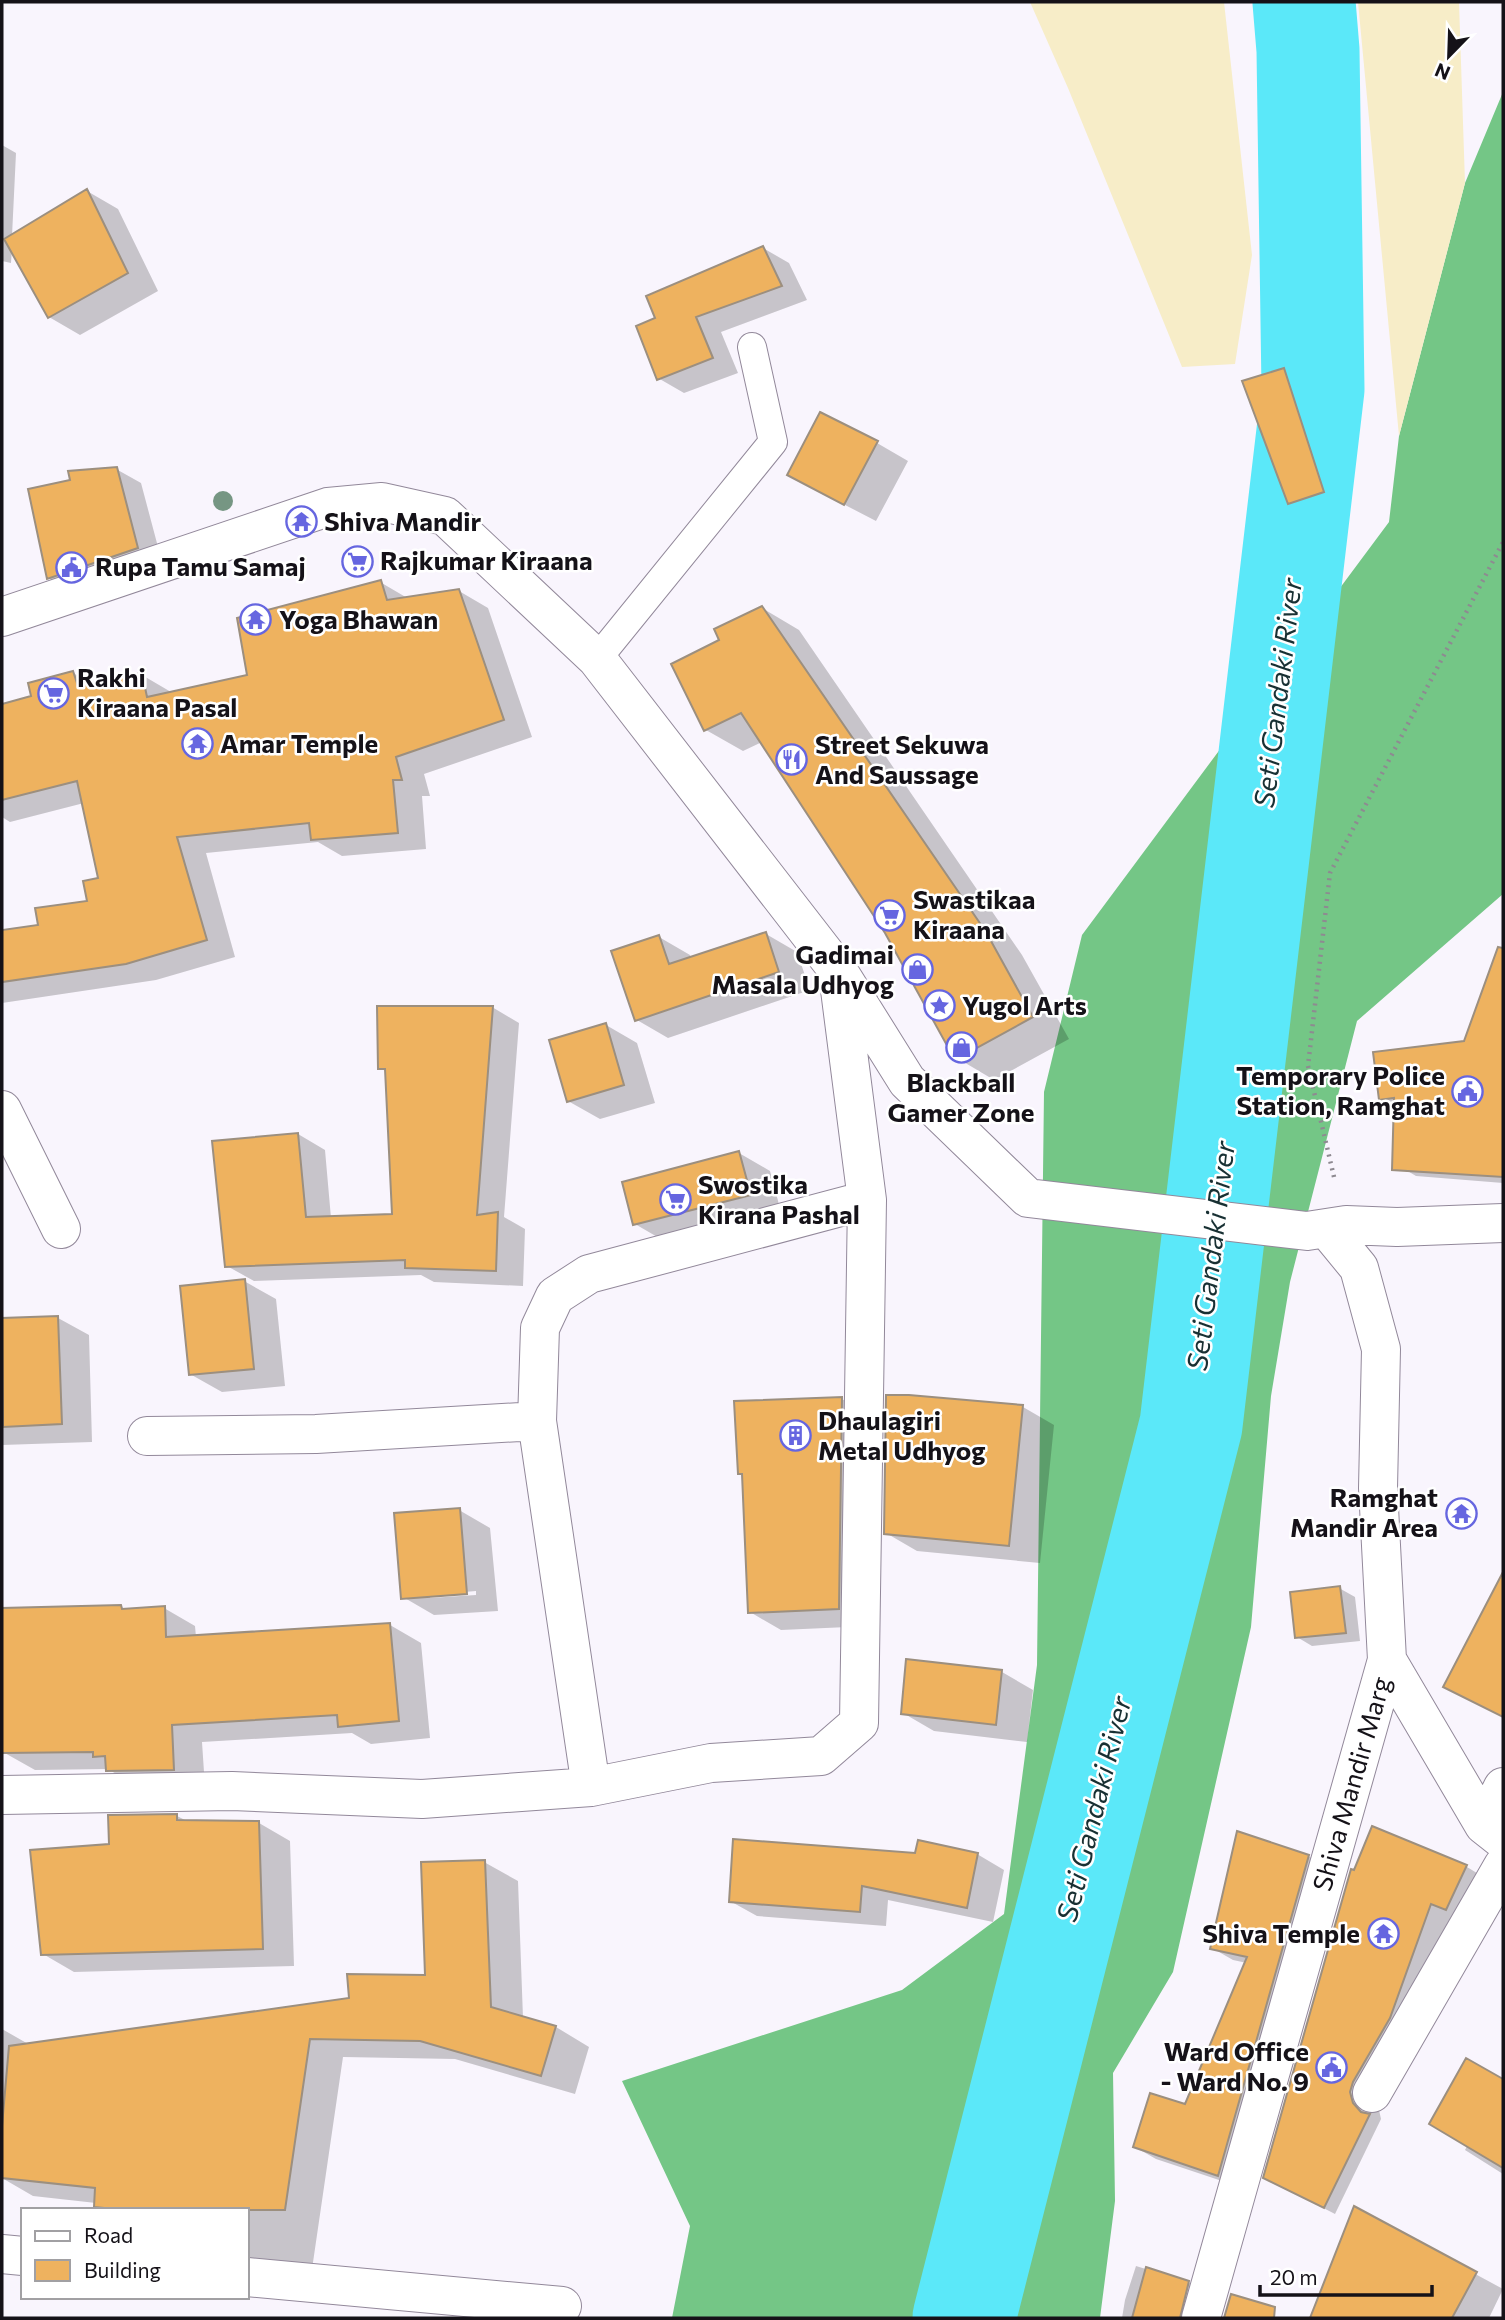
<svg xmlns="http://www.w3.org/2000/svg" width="1505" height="2320" viewBox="0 0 1505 2320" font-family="Commissioner,sans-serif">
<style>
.forest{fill:#74c686}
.sand{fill:#f7edc8}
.shadow{fill:#0003;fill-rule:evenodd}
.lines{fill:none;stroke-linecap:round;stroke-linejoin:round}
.river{stroke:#5be8f9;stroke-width:103}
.building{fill:#eeb25f;stroke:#9c8f7f;stroke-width:2}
.lane-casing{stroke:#92889a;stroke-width:30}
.street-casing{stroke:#92889a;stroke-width:40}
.path{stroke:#8e8a91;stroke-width:4.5;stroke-dasharray:2 5;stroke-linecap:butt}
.lane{stroke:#fff;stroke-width:28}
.street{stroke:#fff;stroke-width:38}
.tree{fill:#769683}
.labels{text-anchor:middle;stroke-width:5;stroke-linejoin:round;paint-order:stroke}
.poi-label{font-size:26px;font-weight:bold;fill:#151218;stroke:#fff;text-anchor:start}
.street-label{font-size:26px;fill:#151218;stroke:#fff}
.water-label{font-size:28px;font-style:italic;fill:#183033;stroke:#fff}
</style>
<rect width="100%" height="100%" fill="#f9f5fd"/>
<path class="forest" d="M1503,92V894L1357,1021L1290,1282L1271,1396L1251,1627L1173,1972L1113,2073L1115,2201L1100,2318H672L690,2226L622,2081L902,1990L1004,1914L1037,1665L1044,1092L1082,935L1389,522L1399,436L1465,183Z"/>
<path class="sand" d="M1030,2H1224L1252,255L1235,364L1182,367L1068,88Z
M1358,2H1459L1465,183L1399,436Z"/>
<path class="shadow" d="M2,145L16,153L12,236L87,191L118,209L158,291L80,335L49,317L12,248L11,263L2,261Z
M763,248L789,263L807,300L721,332L738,373L684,393L658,378L657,319Z
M1284,370L1300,379L1338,501L1305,512L1290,503Z
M877,443L908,461L876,521L820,492Z
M116,469L141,483L162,562L73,592L48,578Z
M380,582L409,599L459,591L488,608L532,737L424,774L430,796H422L426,849L342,856L318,842L206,853L235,957L156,980L2,1003V932L40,927L89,902L100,880L84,803L10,822L2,817V706L34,698L73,673L94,685L142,675L171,692L249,677Z
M762,608L799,630L1022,955L1069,1039L994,1080L957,1058L886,932L762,742L743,751L706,730Z
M766,934L797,952L810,990L668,1038L637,1020L659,937L690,955L691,959Z
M492,1007L519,1023L504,1217L525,1229L523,1286L434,1282L421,1275L254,1281L227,1266L298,1134L325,1150L331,1218L394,1216L387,1072L380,1068Z
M606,1025L637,1043L655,1103L600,1119L568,1101Z
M1467,1035L1503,1049V1183L1416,1176L1394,1163L1395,1108L1381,1099L1465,1042Z
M739,1153L770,1171L781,1212L666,1242L635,1224Z
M244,1281L276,1299L285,1386L222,1392L190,1374Z
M58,1318L89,1335L92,1442L2,1445V1336Z
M909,1396L1023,1407L1054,1425L1040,1563L917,1551L886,1533Z
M842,1399L873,1417L870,1626L781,1630L750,1612L744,1475L740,1473Z
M459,1510L490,1528L498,1611L434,1615L403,1597ZM476,1591V1595L430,1598V1595Z
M1339,1588L1355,1597L1360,1641L1312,1646L1297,1637Z
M121,1607L128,1611L164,1608L195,1626L196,1637L390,1625L421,1643L430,1738L371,1744L352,1733L202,1742L205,1787L139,1788L108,1769L35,1770L3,1752L2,1610Z
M908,1661L1002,1672L1033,1690L1027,1742L934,1731L903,1713Z
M177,1816L187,1821L259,1823L290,1841L294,1966L74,1972L43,1954L110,1845Z
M1373,1828L1467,1867L1495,1884L1379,2110L1381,2119L1335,2214L1265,2178L1355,1872Z
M977,1854L1004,1870L993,1922L888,1900L886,1926L757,1916L730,1901L916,1855Z
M1308,1856L1330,1869L1240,2187L1156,2159L1135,2147L1186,2106L1247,1963L1233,1960L1212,1948Z
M484,1862L518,1881L523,2018L556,2027L589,2047L575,2094L455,2059L343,2057L311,2276L247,2258V2210H102L96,2206V2203L33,2196L2,2178V2029L30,2045L350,1999L427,1977Z
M1503,2076V2174L1465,2150Z
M1355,2209L1503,2289L1489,2318H1312Z
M1136,2266L1188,2282L1204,2291L1196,2318H1122L1125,2300Z"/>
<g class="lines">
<path class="river" d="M964,2318L1191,1425L1313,389L1308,50L1304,2"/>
</g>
<path class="building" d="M87,189L128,273L48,318L4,239Z
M763,246L782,286L696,317L713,358L657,380L636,326L655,318L646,296Z
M1284,368L1324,492L1288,504L1242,381Z
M820,412L878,441L844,505L787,475Z
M117,467L138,548L47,579L28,489L70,480L68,471Z
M381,580L387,600L459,589L504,720L396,757L402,780H393L398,833L311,840L309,823L177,837L207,940L126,964L2,982V930L38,925L35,908L87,901L83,881L98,878L77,781L2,800V704L31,696L28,683L73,671L78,686L142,673L147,697L247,675L237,618Z
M762,606L986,932L1033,1017L955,1060L885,933L741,713L704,731L671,664L719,640L714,629Z
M766,932L779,972L635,1021L611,951L659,935L669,964Z
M1498,947L1503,948V1177L1392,1170L1394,1098L1379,1100L1373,1052L1464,1041Z
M377,1006H493L477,1215L498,1212L496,1271L405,1268V1260L225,1267L212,1141L298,1133L306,1217L392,1214L385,1069H378Z
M606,1023L624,1085L567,1102L549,1040Z
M739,1151L751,1195L633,1225L622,1182Z
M245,1279L254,1369L189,1375L180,1286Z
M58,1316L62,1424L3,1427L2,1318Z
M886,1395H909L1023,1405L1009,1546L884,1534Z
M842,1397L839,1609L748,1613L742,1474H738L734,1401Z
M460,1508L467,1594L401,1599L394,1513Z
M1503,1572V1717L1443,1687Z
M1340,1586L1346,1633L1295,1638L1290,1592Z
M121,1605L122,1609L165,1606L166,1637L390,1623L399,1721L338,1727L337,1715L172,1725L174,1770L106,1771L105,1756L93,1757V1752L2,1753V1608Z
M906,1659L1002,1670L996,1725L901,1714Z
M177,1814V1820L259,1821L263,1949L41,1955L30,1850L109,1844L108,1815Z
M1372,1826L1467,1865L1446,1910L1431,1904L1390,2018L1353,2082L1350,2092L1353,2103L1361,2112L1370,2114L1324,2208L1263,2178L1351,1869L1354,1870Z
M1237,1831L1309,1855L1218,2176L1133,2147L1150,2093L1185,2104L1247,1957L1210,1949Z
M733,1839L915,1853L918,1840L978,1853L967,1908L862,1886L860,1912L729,1902Z
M485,1860L491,2007L556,2026L541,2076L420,2041L310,2039L285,2210H125L94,2207L95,2188L2,2178V2126L9,2046L349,1998L347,1974L425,1975L421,1862Z
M1466,2058L1503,2079V2168L1429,2124Z
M1354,2206L1477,2272L1452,2318H1310Z
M1146,2267L1189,2281L1180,2318H1132Z
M1231,2294L1275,2307L1274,2318H1224Z"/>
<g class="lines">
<defs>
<path id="lane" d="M597,659L773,442L752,347"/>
<path id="street" d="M2,617L328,507L382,502L445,516L597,659L837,969L907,1081L1028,1198L1307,1231L1346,1225L1397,1227L1503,1223
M2,1110L61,1229
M1327,1229L1359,1268L1381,1349L1378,1488L1387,1660
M147,1436L316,1434L537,1421
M591,1787L537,1421L540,1328L555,1296L589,1274L867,1200L839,982
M2,1795L232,1791L422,1799L591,1787L711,1763L821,1756L859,1723L867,1200
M1484,1825L1503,1787
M1372,2093L1503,1866
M2,2254L23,2256
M247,2277L562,2306
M1201,2318L1387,1660L1484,1825L1503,1840"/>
</defs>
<use href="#lane" class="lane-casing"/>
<use href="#street" class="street-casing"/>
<path class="path" d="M1334,1177L1308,1066L1330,873L1503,542"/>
<use href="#lane" class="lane"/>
<use href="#street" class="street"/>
</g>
<circle class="tree" cx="223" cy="501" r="10"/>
<defs>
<symbol id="temple-ring" viewBox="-11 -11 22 22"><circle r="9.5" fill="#fff" stroke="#6666e0" stroke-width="1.5"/><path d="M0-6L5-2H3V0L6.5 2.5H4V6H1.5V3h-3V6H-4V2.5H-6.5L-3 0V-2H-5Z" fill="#6666e0"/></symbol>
<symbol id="supermarket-ring" viewBox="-11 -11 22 22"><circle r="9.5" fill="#fff" stroke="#6666e0" stroke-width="1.5"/><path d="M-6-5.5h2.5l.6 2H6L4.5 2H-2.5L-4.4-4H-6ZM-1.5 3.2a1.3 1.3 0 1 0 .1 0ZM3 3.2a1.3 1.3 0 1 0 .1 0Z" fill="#6666e0"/></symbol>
<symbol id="civic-ring" viewBox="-11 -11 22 22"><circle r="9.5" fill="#fff" stroke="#6666e0" stroke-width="1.5"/><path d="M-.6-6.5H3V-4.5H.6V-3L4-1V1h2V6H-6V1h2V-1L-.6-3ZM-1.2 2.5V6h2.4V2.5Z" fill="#6666e0"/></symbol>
<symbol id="restaurant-ring" viewBox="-11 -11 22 22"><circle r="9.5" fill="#fff" stroke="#6666e0" stroke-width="1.5"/><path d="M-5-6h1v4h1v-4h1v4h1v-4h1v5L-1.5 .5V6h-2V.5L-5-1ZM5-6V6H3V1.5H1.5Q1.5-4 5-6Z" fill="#6666e0"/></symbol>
<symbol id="shop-ring" viewBox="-11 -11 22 22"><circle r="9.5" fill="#fff" stroke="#6666e0" stroke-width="1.5"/><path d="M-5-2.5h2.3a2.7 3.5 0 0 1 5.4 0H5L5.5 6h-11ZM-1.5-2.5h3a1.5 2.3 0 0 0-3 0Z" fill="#6666e0"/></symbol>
<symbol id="sight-ring" viewBox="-11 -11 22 22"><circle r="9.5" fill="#fff" stroke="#6666e0" stroke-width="1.5"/><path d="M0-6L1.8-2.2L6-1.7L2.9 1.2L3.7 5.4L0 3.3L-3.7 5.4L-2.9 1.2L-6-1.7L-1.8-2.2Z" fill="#6666e0"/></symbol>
<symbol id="building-ring" viewBox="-11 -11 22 22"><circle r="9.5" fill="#fff" stroke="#6666e0" stroke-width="1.5"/><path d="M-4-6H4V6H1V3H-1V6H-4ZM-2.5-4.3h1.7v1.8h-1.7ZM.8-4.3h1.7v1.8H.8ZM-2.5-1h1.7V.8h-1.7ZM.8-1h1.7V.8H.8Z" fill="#6666e0"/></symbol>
</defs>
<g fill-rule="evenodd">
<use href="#temple-ring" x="284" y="504" width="35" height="35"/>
<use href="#supermarket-ring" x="340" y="544" width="35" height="35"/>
<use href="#civic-ring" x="54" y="550" width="35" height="35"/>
<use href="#temple-ring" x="238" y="602" width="35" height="35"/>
<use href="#supermarket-ring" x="36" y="676" width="35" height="35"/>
<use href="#temple-ring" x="180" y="726" width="35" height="35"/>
<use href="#restaurant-ring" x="774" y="742" width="35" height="35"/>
<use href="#supermarket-ring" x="872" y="898" width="35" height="35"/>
<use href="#shop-ring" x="900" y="952" width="35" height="35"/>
<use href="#sight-ring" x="922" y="988" width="35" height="35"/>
<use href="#shop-ring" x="944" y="1030" width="35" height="35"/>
<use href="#civic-ring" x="1450" y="1074" width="35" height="35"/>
<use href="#supermarket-ring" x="658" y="1182" width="35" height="35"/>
<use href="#building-ring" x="778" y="1418" width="35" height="35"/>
<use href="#temple-ring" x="1444" y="1496" width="35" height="35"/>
<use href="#temple-ring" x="1366" y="1916" width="35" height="35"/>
<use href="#civic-ring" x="1314" y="2050" width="35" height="35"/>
</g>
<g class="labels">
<g class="poi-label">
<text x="324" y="531">Shiva Mandir</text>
<text x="380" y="570">Rajkumar Kiraana</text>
<text x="95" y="576">Rupa Tamu Samaj</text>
<text x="279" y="629">Yoga Bhawan</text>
<text x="77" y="687">Rakhi<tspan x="77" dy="30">Kiraana Pasal</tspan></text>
<text x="220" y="753">Amar Temple</text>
<text x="815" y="754">Street Sekuwa<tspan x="815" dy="30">And Saussage</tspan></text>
<text x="913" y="909">Swastikaa<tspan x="913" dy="30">Kiraana</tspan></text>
<text x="894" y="964" text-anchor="end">Gadimai<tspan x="894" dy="30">Masala Udhyog</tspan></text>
<text x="962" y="1015">Yugol Arts</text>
<text x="1445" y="1085" text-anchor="end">Temporary Police<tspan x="1445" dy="30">Station, Ramghat</tspan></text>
<text x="961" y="1092" text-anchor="middle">Blackball<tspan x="961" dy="30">Gamer Zone</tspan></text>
<text x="698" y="1194">Swostika<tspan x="698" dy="30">Kirana Pashal</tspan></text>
<text x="818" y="1430">Dhaulagiri<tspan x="818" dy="30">Metal Udhyog</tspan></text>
<text x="1438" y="1507" text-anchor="end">Ramghat<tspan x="1438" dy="30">Mandir Area</tspan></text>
<text x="1360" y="1943" text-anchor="end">Shiva Temple</text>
<text x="1309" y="2061" text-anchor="end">Ward Office<tspan x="1309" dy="30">- Ward No. 9</tspan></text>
</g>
<g class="street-label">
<text transform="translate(1352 1784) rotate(-74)" y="9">Shiva Mandir Marg</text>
</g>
<g class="water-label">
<text transform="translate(1278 693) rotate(-83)" y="10">Seti Gandaki River</text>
<text transform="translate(1211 1256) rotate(-83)" y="10">Seti Gandaki River</text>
<text transform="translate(1094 1809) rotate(-76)" y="10">Seti Gandaki River</text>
</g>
</g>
<rect width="1505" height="2320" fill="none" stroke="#151218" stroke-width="7"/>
<rect x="21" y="2208" width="228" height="91" fill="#ffffff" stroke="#a1a0a3" stroke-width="2"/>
<rect x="35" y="2231" width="35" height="10" fill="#ffffff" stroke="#a1a0a3" stroke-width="2"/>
<text x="84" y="2243" font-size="21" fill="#151218">Road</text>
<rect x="35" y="2260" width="35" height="21" fill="#eeb25f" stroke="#a1a0a3" stroke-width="2"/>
<text x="84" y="2278" font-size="21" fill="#151218">Building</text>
<g transform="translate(1449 56) rotate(203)" stroke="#ffffff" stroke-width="5" paint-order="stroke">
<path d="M0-5L12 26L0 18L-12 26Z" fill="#151218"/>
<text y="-10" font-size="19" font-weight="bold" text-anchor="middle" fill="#151218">N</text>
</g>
<path d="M1260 2285v10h172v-10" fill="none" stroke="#151218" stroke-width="3.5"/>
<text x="1270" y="2285" font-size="21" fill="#151218" stroke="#ffffff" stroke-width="5" paint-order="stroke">20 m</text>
</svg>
